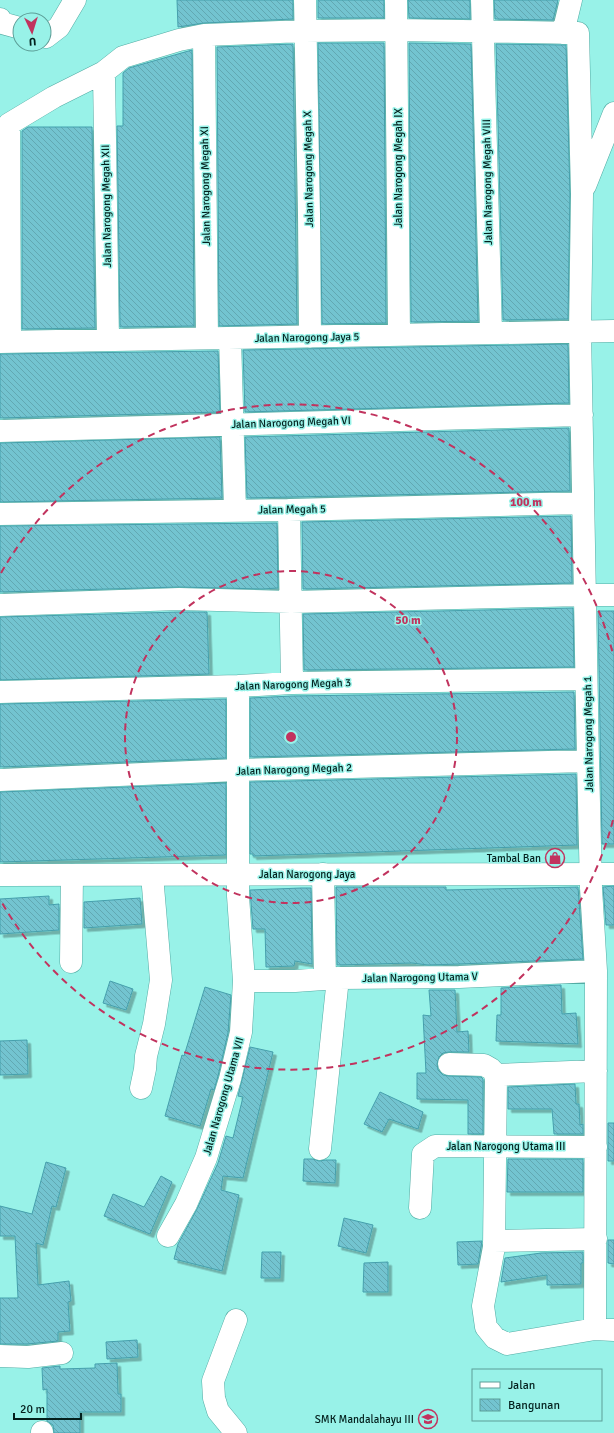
<svg xmlns="http://www.w3.org/2000/svg" width="614" height="1433" viewBox="0 0 614 1433" font-family="Signika,sans-serif">
<style>
.building{fill:url(#building-back-hatch);stroke:#459fac;filter:url(#shadow)}
.lines{fill:none;stroke-linecap:round;stroke-linejoin:round}
.minor-casing{stroke:#52aca4;stroke-width:23}
.tertiary-casing{stroke:#52aca4;stroke-width:23}
.minor{stroke:#fff;stroke-width:22}
.tertiary{stroke:#fff;stroke-width:22}
.ring{fill:none;stroke:#c1335e;stroke-width:2;stroke-dasharray:7 5}
.labels{text-anchor:middle;stroke-width:3;stroke-linejoin:round;paint-order:stroke}
.street-label{font-size:11px;fill:#03201d;stroke:#98f2e8}
.poi-label{font-size:11px;fill:#03201d;stroke:#98f2e8;text-anchor:end}
.centre{fill:#c1335e;stroke:#98f2e8;stroke-width:2}
.ring-label{font-size:12px;text-anchor:middle;font-weight:bold;fill:#c1335e;stroke:#98f2e8;stroke-width:3;stroke-linejoin:round;paint-order:stroke}
</style>
<defs>
<pattern id="building-back-hatch" width="6" height="6" patternUnits="userSpaceOnUse"><rect width="6" height="6" fill="#73c4d0"/><path d="M-1 5l2 2M0 0l6 6M5-1l2 2" fill="none" stroke="#62a8b2"/></pattern>
<filter id="shadow"><feDropShadow dx="3.5" dy="3.5" stdDeviation="0" flood-color="#0004"/></filter>
</defs>
<rect width="100%" height="100%" fill="#98f2e8"/>
<path class="building" d="M177,0H293V19L204,23L178,27Z
M318,0H384V18H318Z
M408,0H470V19L409,18Z
M494,0H558L553,20L495,19Z
M318,43H384L386,323L322,324Z
M409,43L471,44L478,321L411,322Z
M293,44L297,324L219,326L217,47Z
M496,44L566,45L570,194L568,319L503,320Z
M192,50L194,326L120,327L117,126H123V73L129,68Z
M28,127H92L95,328L22,329V131Z
M568,344L569,403L245,412L243,350Z
M218,351L220,412L0,418V354Z
M569,428L570,491L247,498L245,437Z
M220,437L222,498L0,502V443Z
M571,516L572,583L303,589L302,522Z
M277,523L278,588L262,589L179,587L0,592V526Z
M573,608L574,667L304,670L303,614Z
M598,611H614V844H602Z
M179,612H207L209,674L0,680V617Z
M574,692L575,749L250,757V698L292,696Z
M226,699V758L0,767V704Z
M576,774L577,845L253,856V854H250V782Z
M226,783V855L0,862V792Z
M614,886V925H606L603,887Z
M336,887H446V890L578,887L583,959L459,964L428,965L412,963L337,965Z
M301,888H311L312,964L295,961L294,966L266,967L265,929H253L250,890Z
M49,896V905L59,904V930L0,934V899Z
M140,898L142,924L84,928V902Z
M110,981L133,989L126,1010L103,1003Z
M561,985L562,1014L576,1013L578,1044L496,1041L497,1015H501V988Z
M205,987L231,995L228,1033L218,1076L214,1090L211,1089L200,1126L165,1116L182,1055L184,1056Z
M429,990H455L457,1032L468,1031L469,1052H449L443,1053L439,1057L437,1064L438,1070L443,1075L449,1076L481,1077L483,1079V1134H468V1100L417,1099V1073H426L423,1015L431,1016Z
M27,1040L28,1074L0,1075V1041Z
M250,1047L273,1052L243,1178L223,1176L221,1190L239,1195L222,1271L174,1259L178,1244L197,1209L218,1163L226,1136L233,1138L243,1097L238,1096Z
M575,1084L576,1104H579L580,1125L583,1124V1134H554L552,1109H508V1087Z
M380,1092L423,1112L418,1129L389,1119L382,1132L364,1124Z
M608,1123H614V1161H608Z
M304,1159H313L319,1161L326,1160H336L335,1183L303,1181Z
M508,1159H583V1192H507Z
M46,1162L66,1168L56,1207L52,1206L43,1245L36,1243L38,1285L69,1281L71,1301L68,1302L70,1331L58,1332V1341L27,1344H0V1298H18L15,1236H0V1206L32,1214Z
M161,1176L172,1182L150,1234L104,1216L113,1194L144,1207Z
M344,1218L373,1225L366,1253L338,1246Z
M608,1240H614V1264L608,1263Z
M482,1241L478,1264L458,1265L457,1242Z
M262,1252H281L280,1278H261Z
M583,1252V1263H581V1284L547,1285V1275L501,1282L505,1258L541,1253Z
M388,1262V1292H363L364,1263Z
M137,1340L138,1357L107,1359L106,1342Z
M117,1363L118,1394H121V1412H80V1433H54L53,1425L47,1421V1389L43,1390L42,1368L60,1366V1369L95,1368V1364Z"/>
<g class="lines">
<defs>
<path id="minor" d="M305,0L309,214L310,337
M396,0L399,335
M482,0L491,333
M0,19L2,23L20,28
M563,33L571,0
M204,35L207,338
M44,36L46,37L59,27L75,0
M104,72L108,340
M585,186L614,113
M230,338L235,510
M0,342L614,331
M10,342L9,124L54,97L104,72L123,57L179,40L204,35L305,31L397,30L578,33L582,194L580,331L588,761L591,888L596,971L595,1329
M0,431L582,415
M289,510L292,683
M0,514L289,510L583,503
M0,605L179,599L291,602L585,595H614
M0,692L238,686L292,683L586,679
M0,780L238,770L588,761
M323,874L325,979
M71,962L72,875
M244,981H295L338,978L459,977L596,971
M449,1064L484,1065L491,1069L496,1075L494,1247L483,1306L486,1327L495,1338L507,1344L595,1329L614,1330
M496,1075L596,1071
M141,1088L145,1069L146,1056L154,1024L161,980L152,875
M320,1149L338,978
M420,1208L423,1154L435,1146L596,1147
M168,1236L186,1204L206,1158L230,1079L241,1032L244,981L238,896V686
M494,1241L596,1239
M236,1320L213,1381L214,1398L218,1411L236,1433
M0,1356L28,1357L62,1353
M42,1433V1432"/>
<path id="tertiary" d="M0,875L614,874"/>
</defs>
<use href="#minor" class="minor-casing"/>
<use href="#tertiary" class="tertiary-casing"/>
<use href="#minor" class="minor"/>
<use href="#tertiary" class="tertiary"/>
</g>
<g class="ring">
<circle cx="291" cy="737" r="166"/>
<path d="M613 820A333 333 0 0 1 1 901M1 573A333 333 0 0 1 613 654"/>
</g>
<defs>
<symbol id="shop-ring" viewBox="-11 -11 22 22"><circle r="9.5" fill="#98f2e8" stroke="#c1335e" stroke-width="1.5"/><path d="M-5-2.5h2.3a2.7 3.5 0 0 1 5.4 0H5L5.5 6h-11ZM-1.5-2.5h3a1.5 2.3 0 0 0-3 0Z" fill="#c1335e"/></symbol>
<symbol id="school-ring" viewBox="-11 -11 22 22"><circle r="9.5" fill="#98f2e8" stroke="#c1335e" stroke-width="1.5"/><path d="M0-5L7-2L0 1L-7-2ZM-4 1L0 2.5L4 1V4Q0 6-4 4Z" fill="#c1335e"/></symbol>
</defs>
<g fill-rule="evenodd">
<use href="#shop-ring" x="544" y="847" width="22" height="22"/>
<use href="#school-ring" x="417" y="1408" width="22" height="22"/>
</g>
<g class="labels">
<g class="street-label">
<text transform="translate(398 168) rotate(-90)" y="4">Jalan Narogong Megah IX</text>
<text transform="translate(308 169) rotate(-91)" y="4">Jalan Narogong Megah X</text>
<text transform="translate(487 182) rotate(-91)" y="4">Jalan Narogong Megah VIII</text>
<text transform="translate(205 186) rotate(-91)" y="4">Jalan Narogong Megah XI</text>
<text transform="translate(106 206) rotate(-91)" y="4">Jalan Narogong Megah XII</text>
<text transform="translate(307 337) rotate(-1)" y="4">Jalan Narogong Jaya 5</text>
<text transform="translate(291 422) rotate(-2)" y="4">Jalan Narogong Megah VI</text>
<text transform="translate(292 509) rotate(-1)" y="4">Jalan Megah 5</text>
<text transform="translate(293 684) rotate(-2)" y="4">Jalan Narogong Megah 3</text>
<text transform="translate(588 734) rotate(-91)" y="4">Jalan Narogong Megah 1</text>
<text transform="translate(294 769) rotate(-2)" y="4">Jalan Narogong Megah 2</text>
<text x="307" y="878">Jalan Narogong Jaya</text>
<text transform="translate(420 977) rotate(-1)" y="4">Jalan Narogong Utama V</text>
<text transform="translate(223 1096) rotate(-74)" y="4">Jalan Narogong Utama VII</text>
<text x="506" y="1150">Jalan Narogong Utama III</text>
</g>
<g class="poi-label">
<text x="541" y="862">Tambal Ban</text>
<text x="414" y="1423">SMK Mandalahayu III</text>
</g>
</g>
<circle cx="291" cy="737" r="6" class="centre"/>
<g class="ring-label">
<text x="526" y="506">100 m</text>
<text x="408" y="624">50 m</text>
</g>
<rect x="472" y="1369" width="130" height="52" fill="#98f2e8" stroke="#5c9e97"/>
<rect x="480" y="1382" width="20" height="6" fill="#ffffff" stroke="#5c9e97"/>
<text x="508" y="1389" font-size="12" fill="#03201d">Jalan</text>
<rect x="480" y="1399" width="20" height="12" fill="url(#building-back-hatch)" stroke="#5c9e97"/>
<text x="508" y="1409" font-size="12" fill="#03201d">Bangunan</text>
<g transform="translate(32 32) rotate(176)"><circle r="19" fill="#98f2e8" stroke="#5c9e97"/>
<path d="M0-3L7 15L0 10L-7 15Z" fill="#c1335e"/>
<text y="-6" font-size="11" font-weight="bold" text-anchor="middle" fill="#03201d">U</text>
</g>
<path d="M14 1413v6h67v-6" fill="none" stroke="#03201d" stroke-width="2"/>
<text x="20" y="1413" font-size="12" fill="#03201d" stroke="#98f2e8" stroke-width="3" paint-order="stroke">20 m</text>
</svg>
